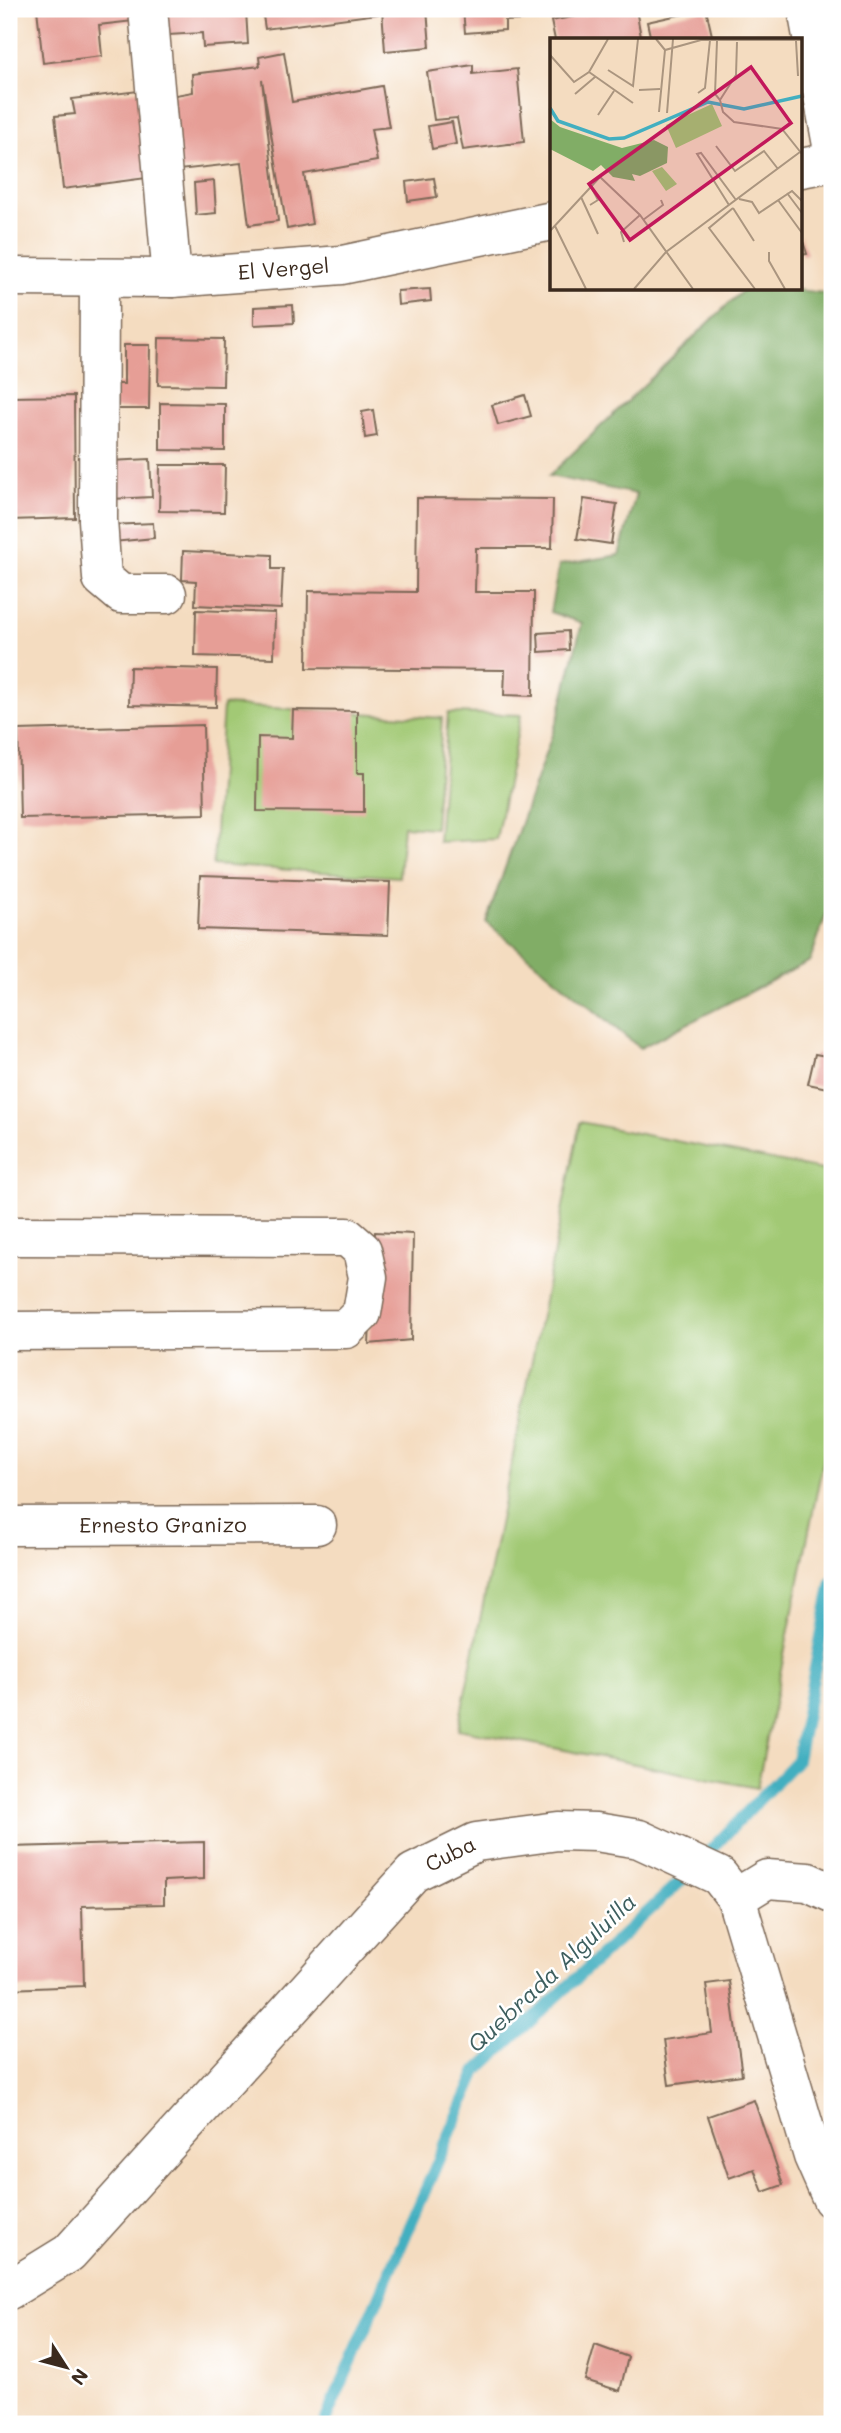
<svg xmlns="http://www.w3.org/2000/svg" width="841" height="2433" viewBox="0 0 841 2433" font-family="Mali,sans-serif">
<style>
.green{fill:#a2c974;stroke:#6e7a49;stroke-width:2}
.forest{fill:#81ad66;stroke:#5e6c42;stroke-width:2}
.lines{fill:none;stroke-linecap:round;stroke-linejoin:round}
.stream{stroke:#42afc0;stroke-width:12}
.building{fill:#e69e96}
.minor-casing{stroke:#7c6857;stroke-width:41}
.minor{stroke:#fff;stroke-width:38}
.labels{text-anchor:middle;stroke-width:5;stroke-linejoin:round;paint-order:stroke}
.street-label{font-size:21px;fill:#3b2a1e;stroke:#fff}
.water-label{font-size:23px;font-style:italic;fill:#3e5f5f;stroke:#fff}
.inset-river{fill:none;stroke:#42afc0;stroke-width:3.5}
.inset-road{fill:none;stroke:#aa957f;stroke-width:2}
.view{fill:#c2185b;fill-opacity:0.15;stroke:#c2185b;stroke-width:3.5}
.inset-edge{fill:none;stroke:#3b2a1e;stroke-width:3.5}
</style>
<rect width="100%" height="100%" fill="#fff"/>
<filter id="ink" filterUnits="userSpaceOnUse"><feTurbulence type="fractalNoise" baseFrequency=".0143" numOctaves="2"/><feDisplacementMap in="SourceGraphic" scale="14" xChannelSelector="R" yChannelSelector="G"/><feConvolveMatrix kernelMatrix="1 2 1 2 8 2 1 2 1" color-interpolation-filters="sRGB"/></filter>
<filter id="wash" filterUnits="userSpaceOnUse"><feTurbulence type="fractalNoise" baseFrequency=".00686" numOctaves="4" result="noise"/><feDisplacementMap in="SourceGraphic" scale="28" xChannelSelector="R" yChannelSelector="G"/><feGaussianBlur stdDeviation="1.57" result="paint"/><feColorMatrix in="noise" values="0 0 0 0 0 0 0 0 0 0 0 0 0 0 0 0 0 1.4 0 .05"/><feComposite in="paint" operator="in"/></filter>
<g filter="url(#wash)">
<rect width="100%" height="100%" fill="#f4dcc0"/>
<path class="green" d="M223,705L442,718L435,828L403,826L399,877L213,865Z
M448,713L521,715L496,839L438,842Z
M580,1122L832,1172V1417L757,1788L458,1729Z"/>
<path class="forest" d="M744,289H788L832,294V897L810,961L640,1048L486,922L559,715L582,623L550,612L559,565L619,555L636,494L549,476Z"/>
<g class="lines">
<path class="stream" d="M324,2424L477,2071L681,1881L797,1760L832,1581"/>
</g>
<g id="blocks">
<path class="building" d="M37,9H132L134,21L99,25L102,56L43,63Z
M167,9H261V11H246L248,44L203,47L202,33L168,35Z
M262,9H377L378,14L265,29Z
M382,9H427L430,47L385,51Z
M463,9H524L525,20L505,21V30L465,33Z
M614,9H636L641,37L648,36L649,40H555L551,21Z
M706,9L713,40H651L647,22Z
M284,52L292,102L382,86L389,127L371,129L377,161L304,174L312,224L287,229L262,80L278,221L249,225L241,163L179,170L170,96L193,92L192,74L260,66L259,57Z
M473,65V74L517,69L524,142L463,150L457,118L434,120L427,72Z
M138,91L162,176L63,189L55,116L75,114L72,99Z
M801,95L805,111L801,112Z
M452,122L456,144L432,149L428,126Z
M434,178L437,197L408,201L406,182Z
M214,181L216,213L196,215L194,183Z
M801,235L807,254L801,255Z
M430,289L431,301L398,305L397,291Z
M293,305L294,323L254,325V307Z
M159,338L224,339L223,386L158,385Z
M124,345H150L149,409H113L114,384H124Z
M525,395L531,416L498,425L492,405Z
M74,396L75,518L9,520V397Z
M160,403L225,404V451L160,450Z
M373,410L377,436L365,438L362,412Z
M150,459L152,497L111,499L110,461Z
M160,465H225L224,512L159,511Z
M417,498L553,499L552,548H476L475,592H534L533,696L504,695L505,670L307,668L308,591L416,592Z
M584,499L617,504L611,544L577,539Z
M153,523L154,538L113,542L112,525Z
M183,551L272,555V569H283L281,609L195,605L196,581L182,580Z
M196,610L275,613L274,658L195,656Z
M568,631L569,650L539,652L538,633Z
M130,667L217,669L216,707L129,705Z
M293,710L357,711V773H364V812L257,811L258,737L292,738Z
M203,725L205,814L20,818L18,730Z
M200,876L390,882L388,935L198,929Z
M815,1054L832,1057V1089L808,1084Z
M375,1232L413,1234L411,1340L369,1344Z
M204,1842V1879L164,1881V1904L82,1906L84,1986L9,1989V1936H15L14,1891H9V1847Z
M729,1981L742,2075L669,2085L663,2040L712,2033L706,1984Z
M754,2100L783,2185L763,2192L754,2169L729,2178L708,2116Z
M595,2345L628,2357L620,2391L585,2380Z"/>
</g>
</g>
<g filter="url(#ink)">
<use href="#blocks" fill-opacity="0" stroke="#7c6857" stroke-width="2"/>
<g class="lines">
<defs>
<g id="minor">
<path d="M148,9L172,278"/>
<path d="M807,9L832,145"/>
<path d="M801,168L832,162"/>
<path id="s1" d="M9,277L172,278L342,265L552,221"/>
<path d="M99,279L98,520L102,578L121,594H167"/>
<path d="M9,1236L347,1237L362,1250L368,1277L362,1313L346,1329L9,1331"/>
<path id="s2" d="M9,1526L317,1525"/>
<path d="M736,1898L767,1879L808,1882L832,1893"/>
<path id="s3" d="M9,2290L69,2253L413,1873L476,1842L558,1831L596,1832L639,1839L719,1876L736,1898L813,2156L832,2199"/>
</g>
</defs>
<use href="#minor" class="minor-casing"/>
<use href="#minor" class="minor"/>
</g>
</g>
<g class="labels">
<g class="street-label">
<text dy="7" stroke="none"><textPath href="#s1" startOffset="275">El Vergel</textPath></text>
<text dy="7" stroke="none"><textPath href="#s2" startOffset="154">Ernesto Granizo</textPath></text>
<text dy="7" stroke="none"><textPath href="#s3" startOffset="625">Cuba</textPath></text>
</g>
<g class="water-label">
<text transform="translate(552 1973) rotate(-43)" y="8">Quebrada Alguluilla</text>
</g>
</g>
<g transform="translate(550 38)">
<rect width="252" height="252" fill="#f4dcc0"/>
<path d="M162,66L172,88L126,110L116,87ZM112,129L127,146L116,153L102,133Z" fill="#a2c974"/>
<path d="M0,81L10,89L72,110L104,102L118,109L117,125L90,138L82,136L85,143L63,139L51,127L43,133L0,111Z" fill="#81ad66"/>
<path class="inset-river" d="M0,70L8,83L59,101L74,100L158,64L194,71L252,58"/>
<path class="inset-road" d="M106,1L115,12L151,2H252M167,3L165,56L170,62M246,3L248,38M187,4L186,37L170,62L173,74L184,84L232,91L252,116M0,17L24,44L39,34L58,1M58,32L83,48L88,1M39,34L83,65M89,52L110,51M148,55L155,50L160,2M25,56L45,39M109,74L115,12M117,75L123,1M48,77L64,53M166,108L185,133L214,113L228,131M237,155L252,175M31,159L48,196M189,161L202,164L209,175L242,153L252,163M228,162L252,195M40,167L48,162L41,149M179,167L147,116L151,115L186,162M183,170L159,190L205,251M183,170L204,203M93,182L113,167L111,162M5,188L36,251M0,193L50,139L90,177L143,251M74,204L71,194L90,177M219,214V223L235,251M84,251L116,214L250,114"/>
<path class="view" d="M201,29L241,85L80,202L39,146Z"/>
<rect width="252" height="252" class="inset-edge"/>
</g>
<rect width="841" height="2433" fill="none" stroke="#fff" stroke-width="35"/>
<g transform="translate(66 2367) rotate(126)" stroke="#ffffff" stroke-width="5" paint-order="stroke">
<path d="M0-5L12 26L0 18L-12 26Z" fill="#3b2a1e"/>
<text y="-10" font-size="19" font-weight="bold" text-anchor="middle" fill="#3b2a1e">N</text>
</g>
</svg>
